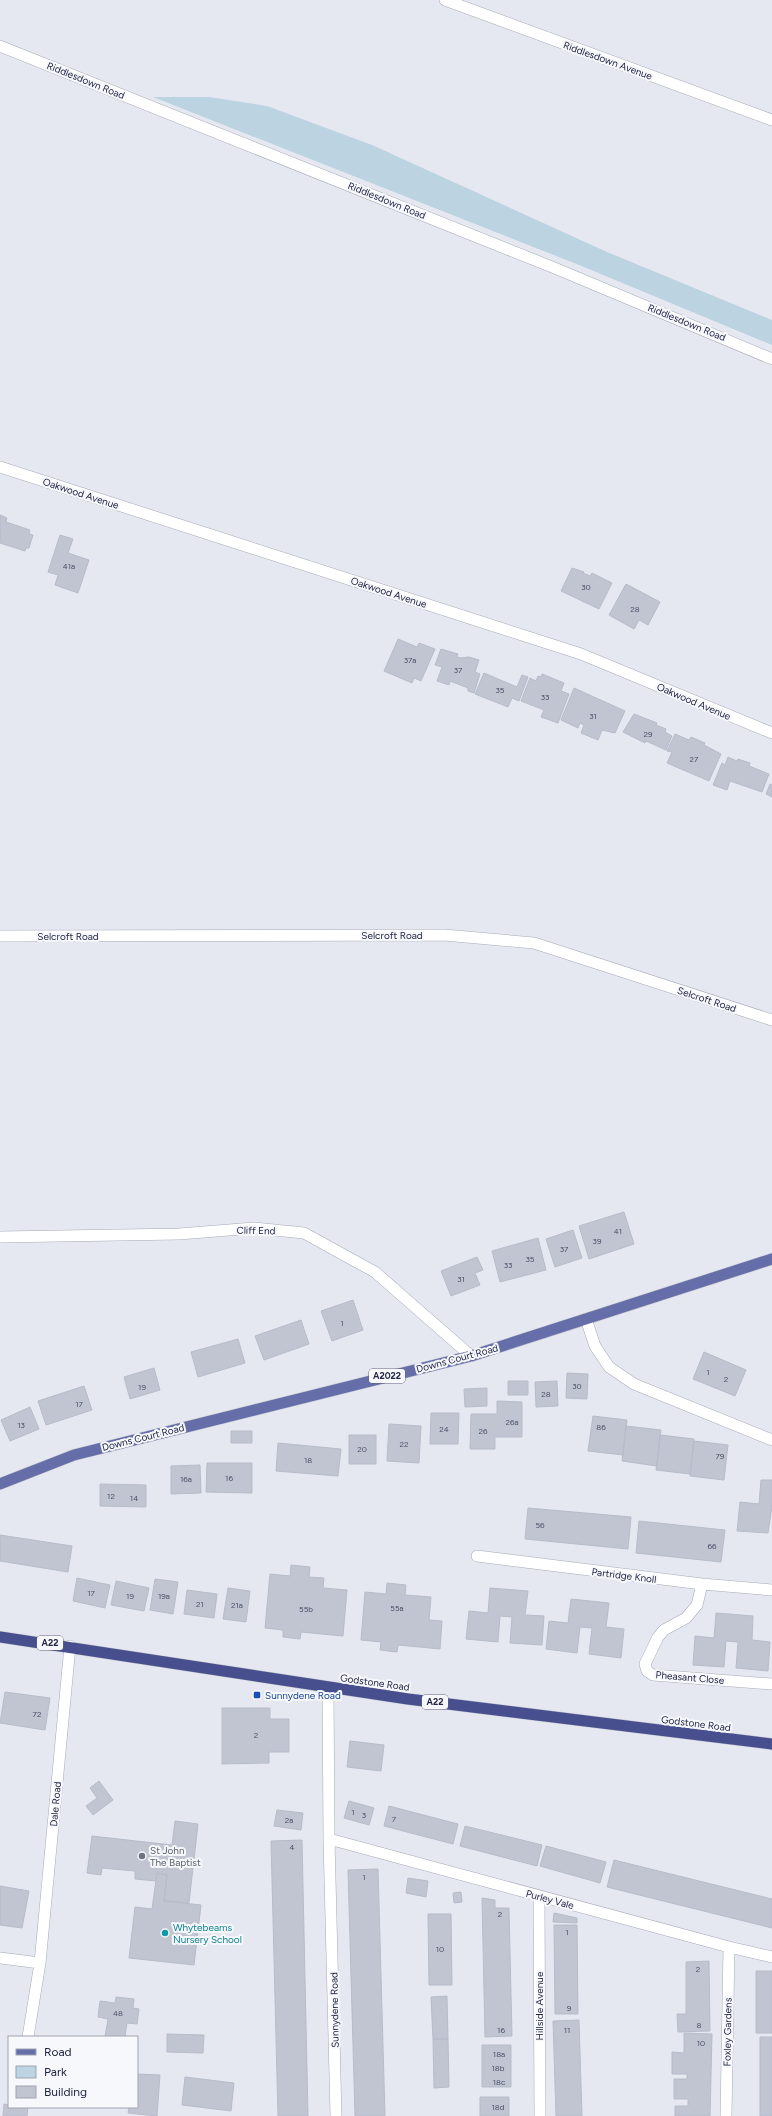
<svg xmlns="http://www.w3.org/2000/svg" width="772" height="2116" viewBox="0 0 772 2116" font-family="Figtree,sans-serif">
<style>
.green{fill:#bcd3e2}
.building{fill:#c0c5d1;stroke:#b7bcca}
.lines{fill:none;stroke-linecap:round;stroke-linejoin:round}
.minor-casing{stroke:#a7aab9;stroke-width:12}
.primary-casing{stroke:#c1c2cb;stroke-width:12}
.trunk-casing{stroke:#c1c2cb;stroke-width:12}
.minor{stroke:#fff;stroke-width:11}
.primary{stroke:#656ea9;stroke-width:11}
.trunk{stroke:#484f8e;stroke-width:11}
.transit-dot{fill:#1a4fb4;stroke:#f6f8fb;stroke-width:1.5}
.worship-dot{fill:#6b7280;stroke:#f6f8fb;stroke-width:1.5}
.culture-dot{fill:#0f9aa8;stroke:#f6f8fb;stroke-width:1.5}
.labels{text-anchor:middle;stroke-width:4;stroke-linejoin:round;paint-order:stroke}
.number-label{font-size:8px;fill:#4a4e67}
.shield{fill:#f6f8fb;stroke:#62657b;stroke-width:1}
.shield-label{font-size:9px;font-weight:bold;fill:#222644}
.street-label{font-size:10px;fill:#222644;stroke:#f6f8fb}
.transit-label{font-size:10px;fill:#164399;stroke:#f6f8fb;text-anchor:start}
.worship-label{font-size:10px;fill:#5b616d;stroke:#f6f8fb;text-anchor:start}
.culture-label{font-size:10px;fill:#0d838f;stroke:#f6f8fb;text-anchor:start}
</style>
<rect width="100%" height="100%" fill="#e5e8f0"/>
<path class="green" d="M153,97H209L267,106L372,145L607,252L772,320V345L584,267Z"/>
<path class="building" d="M0,515L7,518L6,522L30,530L29,534L33,535L29,548H26L25,551L0,543Z
M60,535L73,539L68,553L89,560L78,593L55,585L58,575L48,572Z
M572,568L584,572L583,573L590,576L592,573L612,583L599,609L561,591Z
M626,584L660,602L648,625L639,620L634,629L609,615Z
M398,639L417,647L419,643L435,649L421,681L414,678L412,683L384,671Z
M441,649L458,654L457,657L461,658L469,657L479,660L475,672L480,674L474,693L468,691V688L450,681L449,685L437,681L442,667L435,665Z
M484,673L517,687L522,675L528,677L519,701L512,698L508,707L475,694Z
M542,674L564,683L561,691L569,694L558,723L541,717L544,710L521,701L530,678L536,681L538,676L541,677Z
M574,688L625,711L615,733L602,730L598,740L581,733L584,725L580,723L578,728L561,720Z
M634,714L657,723L656,725L666,729L665,732L672,736L666,750L646,741L645,743L623,732Z
M675,734L689,740L691,737L705,743L704,745L721,754L709,781L667,763L672,752L667,751Z
M728,757L737,761L738,759L750,763L749,766L769,774L762,792L730,781L727,790L713,785L722,763L725,765Z
M770,784L772,785V797L766,794Z
M624,1212L634,1244L589,1259L579,1226Z
M573,1230L582,1258L555,1267L546,1239Z
M538,1238L546,1270L500,1282L492,1251Z
M477,1257L483,1270L475,1273L480,1285L451,1296L441,1271Z
M353,1300L363,1330L332,1341L321,1311Z
M301,1320L309,1344L264,1360L255,1336Z
M238,1339L245,1363L198,1377L191,1352Z
M704,1352L746,1370L735,1396L693,1379Z
M154,1368L160,1390L130,1399L124,1377Z
M567,1373L588,1374L587,1399L566,1398Z
M508,1381H528V1395H508Z
M557,1381L558,1406L536,1407L535,1382Z
M84,1386L92,1410L46,1425L38,1401Z
M487,1388V1406L465,1407L464,1389Z
M497,1401L522,1402V1437H495V1449H470L471,1414H497Z
M30,1407L39,1429L10,1441L1,1420Z
M431,1413H459L458,1444H430Z
M593,1416L627,1420L623,1455L588,1451Z
M389,1424L421,1426L419,1463L387,1461Z
M626,1426L661,1430L657,1466L622,1461Z
M231,1431H252V1443H231Z
M349,1435H376V1464H349Z
M660,1435L694,1439L690,1474L656,1470Z
M694,1441L728,1445L724,1480L690,1476Z
M278,1443L341,1449L338,1476L276,1471Z
M207,1463H252V1493L206,1492Z
M200,1465L201,1493L171,1494V1466Z
M761,1480H772V1507L768,1533L737,1531L740,1502L759,1504Z
M100,1484L146,1485V1507L100,1506Z
M528,1508L631,1517L628,1549L525,1539Z
M639,1521L725,1530L721,1562L636,1553Z
M0,1535L72,1546L68,1572L0,1561Z
M291,1565L310,1567L309,1577L324,1578L323,1588L347,1590L343,1636L301,1632L300,1639L283,1637V1630L265,1628L270,1574L290,1576Z
M77,1578L110,1585L105,1608L73,1601Z
M155,1579L178,1582L173,1614L150,1610Z
M116,1581L149,1588L144,1611L111,1605Z
M387,1583L406,1585L405,1595L431,1597L429,1620L442,1621L440,1649L398,1645L397,1652L380,1650L381,1642L361,1640L365,1592L386,1594Z
M228,1588L250,1591L246,1622L223,1619Z
M490,1588L528,1591L525,1615L544,1616L542,1645L510,1643L512,1617L500,1616L498,1642L466,1639L469,1611L488,1613Z
M187,1590L217,1594L214,1618L184,1614Z
M571,1599L609,1603L606,1627L624,1629L621,1658L589,1654L592,1628L580,1627L577,1653L546,1649L549,1621L568,1623Z
M716,1613L753,1616L752,1640L770,1642L768,1671L736,1668L738,1642L726,1641L724,1667L693,1665L695,1636L714,1638Z
M5,1692L50,1698L45,1730L0,1723Z
M222,1708H270V1719H289V1752H269V1763L222,1764Z
M350,1741L384,1745L381,1771L347,1767Z
M99,1781L113,1800L93,1815L86,1806L97,1798L90,1788Z
M349,1801L374,1808L369,1825L344,1818Z
M389,1806L458,1824L453,1844L384,1826Z
M277,1810L303,1813L301,1830L274,1826Z
M175,1821L198,1824L189,1903L164,1901L167,1875L157,1873L156,1881L135,1879V1871L102,1868L101,1875L87,1873L92,1836L172,1845Z
M465,1826L542,1845L537,1866L460,1846Z
M302,1840L308,2116H278L271,1841Z
M546,1846L606,1862L600,1883L540,1866Z
M614,1860L772,1899V1928L607,1887Z
M378,1869L385,2116H355L348,1870Z
M157,1873L167,1875L164,1901L201,1905L194,1965L129,1958L135,1907L152,1909Z
M408,1878L428,1881L426,1897L406,1893Z
M0,1886L29,1891L22,1928L0,1925Z
M461,1892L462,1902L454,1903L453,1893Z
M482,1898L495,1900V1908H509L512,2036L485,2037Z
M554,1913L577,1918V1923L553,1922Z
M428,1914H451L452,1985H429Z
M554,1925H577L578,2014H555Z
M709,1961L710,2031L678,2032L677,2014H686V1962Z
M756,1971H772V2033H756Z
M447,1996L448,2039H433L431,1997Z
M116,1997L134,1999L133,2008L139,2009L137,2024L127,2023L125,2037H105L108,2019L98,2017L100,2001L115,2003Z
M579,2020L582,2116H556L553,2021Z
M684,2033L712,2034L710,2116H675V2106H688V2099H674V2079H687V2074H672V2052L684,2053Z
M167,2034L204,2035L203,2053L167,2052Z
M760,2037H772V2116H760Z
M433,2039H448L449,2087L434,2088Z
M482,2045H511V2087H482Z
M137,2074L160,2075L157,2116L128,2113L129,2107H137Z
M185,2077L234,2083L231,2111L182,2105Z
M480,2097H509V2116H480Z
M4,2104L9,2105V2107H28L27,2116H3Z"/>
<g class="lines">
<defs>
<path id="minor" d="M445,0L772,120
M0,46L557,269L772,359
M0,467L581,654L772,733
M0,936L444,935L534,943L772,1020
M0,1237L179,1234L254,1228L304,1233L375,1272L471,1356
M586,1319L595,1346L609,1367L634,1384L772,1440
M477,1556L702,1584L772,1590
M702,1584L697,1605L686,1618L664,1630L658,1637L645,1664L647,1671L653,1675L772,1684
M328,1688L329,1839L336,2116
M329,1839L729,1947L772,1957
M539,1896L540,2116
M0,1958L40,1963
M28,2037L40,1963L70,1646
M726,2116L729,1947"/>
<path id="primary" d="M0,1484L74,1455L471,1356L772,1259"/>
<path id="trunk" d="M0,1637L408,1699L772,1744"/>
</defs>
<use href="#minor" class="minor-casing"/>
<use href="#primary" class="primary-casing"/>
<use href="#trunk" class="trunk-casing"/>
<use href="#minor" class="minor"/>
<use href="#primary" class="primary"/>
<use href="#trunk" class="trunk"/>
</g>
<rect class="transit-dot" x="253" y="1691" width="8" height="8" rx="2"/>
<circle class="worship-dot" cx="142" cy="1856" r="4"/>
<circle class="culture-dot" cx="165" cy="1933" r="4"/>
<g class="labels">
<g class="number-label">
<text x="69" y="569">41a</text>
<text x="586" y="590">30</text>
<text x="635" y="612">28</text>
<text x="410" y="663">37a</text>
<text x="458" y="673">37</text>
<text x="500" y="693">35</text>
<text x="545" y="700">33</text>
<text x="593" y="719">31</text>
<text x="648" y="737">29</text>
<text x="694" y="762">27</text>
<text x="618" y="1234">41</text>
<text x="597" y="1244">39</text>
<text x="564" y="1252">37</text>
<text x="530" y="1262">35</text>
<text x="508" y="1268">33</text>
<text x="461" y="1282">31</text>
<text x="342" y="1326">1</text>
<text x="708" y="1375">1</text>
<text x="726" y="1382">2</text>
<text x="577" y="1389">30</text>
<text x="142" y="1390">19</text>
<text x="546" y="1397">28</text>
<text x="79" y="1407">17</text>
<text x="512" y="1425">26a</text>
<text x="21" y="1428">13</text>
<text x="601" y="1430">86</text>
<text x="444" y="1432">24</text>
<text x="483" y="1434">26</text>
<text x="404" y="1447">22</text>
<text x="362" y="1452">20</text>
<text x="720" y="1459">79</text>
<text x="308" y="1463">18</text>
<text x="229" y="1481">16</text>
<text x="186" y="1482">16a</text>
<text x="111" y="1499">12</text>
<text x="134" y="1501">14</text>
<text x="540" y="1528">56</text>
<text x="712" y="1549">66</text>
<text x="91" y="1596">17</text>
<text x="130" y="1599">19</text>
<text x="164" y="1599">19a</text>
<text x="200" y="1607">21</text>
<text x="237" y="1608">21a</text>
<text x="397" y="1611">55a</text>
<text x="306" y="1612">55b</text>
<text x="37" y="1717">72</text>
<text x="256" y="1738">2</text>
<text x="353" y="1815">1</text>
<text x="364" y="1818">3</text>
<text x="394" y="1822">7</text>
<text x="289" y="1823">2a</text>
<text x="292" y="1850">4</text>
<text x="364" y="1880">1</text>
<text x="500" y="1917">2</text>
<text x="567" y="1935">1</text>
<text x="440" y="1952">10</text>
<text x="698" y="1972">2</text>
<text x="569" y="2011">9</text>
<text x="118" y="2016">48</text>
<text x="699" y="2028">8</text>
<text x="501" y="2033">16</text>
<text x="567" y="2033">11</text>
<text x="701" y="2046">10</text>
<text x="499" y="2057">18a</text>
<text x="498" y="2071">18b</text>
<text x="499" y="2085">18c</text>
<text x="498" y="2110">18d</text>
</g>
<g class="shield">
<rect x="369" y="1369" width="36" height="14" rx="3"/>
<rect x="37" y="1636" width="26" height="14" rx="3"/>
<rect x="422" y="1695" width="26" height="14" rx="3"/>
</g>
<g class="shield-label">
<text x="387" y="1379">A2022</text>
<text x="50" y="1646">A22</text>
<text x="435" y="1705">A22</text>
</g>
<g class="street-label">
<text transform="translate(608 60) rotate(20)" y="4">Riddlesdown Avenue</text>
<text transform="translate(86 80) rotate(22)" y="4">Riddlesdown Road</text>
<text transform="translate(387 200) rotate(22)" y="4">Riddlesdown Road</text>
<text transform="translate(687 322) rotate(22)" y="4">Riddlesdown Road</text>
<text transform="translate(81 493) rotate(18)" y="4">Oakwood Avenue</text>
<text transform="translate(389 592) rotate(18)" y="4">Oakwood Avenue</text>
<text transform="translate(694 701) rotate(23)" y="4">Oakwood Avenue</text>
<text x="392" y="939">Selcroft Road</text>
<text x="68" y="940">Selcroft Road</text>
<text transform="translate(707 999) rotate(18)" y="4">Selcroft Road</text>
<text transform="translate(256 1230) rotate(1)" y="4">Cliff End</text>
<text transform="translate(457 1358) rotate(-15)" y="4">Downs Court Road</text>
<text transform="translate(143 1437) rotate(-14)" y="4">Downs Court Road</text>
<text transform="translate(624 1575) rotate(7)" y="4">Partridge Knoll</text>
<text transform="translate(690 1677) rotate(5)" y="4">Pheasant Close</text>
<text transform="translate(375 1682) rotate(8)" y="4">Godstone Road</text>
<text transform="translate(696 1723) rotate(7)" y="4">Godstone Road</text>
<text transform="translate(55 1804) rotate(-85)" y="4">Dale Road</text>
<text transform="translate(550 1899) rotate(15)" y="4">Purley Vale</text>
<text transform="translate(539 2006) rotate(-90)" y="4">Hillside Avenue</text>
<text transform="translate(334 2010) rotate(-91)" y="4">Sunnydene Road</text>
<text transform="translate(727 2032) rotate(-89)" y="4">Foxley Gardens</text>
</g>
<g class="transit-label">
<text x="265" y="1699">Sunnydene Road</text>
</g>
<g class="worship-label">
<text x="150" y="1854">St John<tspan x="150" dy="12">The Baptist</tspan></text>
</g>
<g class="culture-label">
<text x="173" y="1931">Whytebeams<tspan x="173" dy="12">Nursery School</tspan></text>
</g>
</g>
<rect x="8" y="2036" width="130" height="72" fill="#f6f8fb" stroke="#a1a4b2"/>
<rect x="16" y="2049" width="20" height="6" fill="#656ea9" stroke="#a1a4b2"/>
<text x="44" y="2056" font-size="12" fill="#222644">Road</text>
<rect x="16" y="2066" width="20" height="12" fill="#bcd3e2" stroke="#a1a4b2"/>
<text x="44" y="2076" font-size="12" fill="#222644">Park</text>
<rect x="16" y="2086" width="20" height="12" fill="#c0c5d1" stroke="#a1a4b2"/>
<text x="44" y="2096" font-size="12" fill="#222644">Building</text>
</svg>
